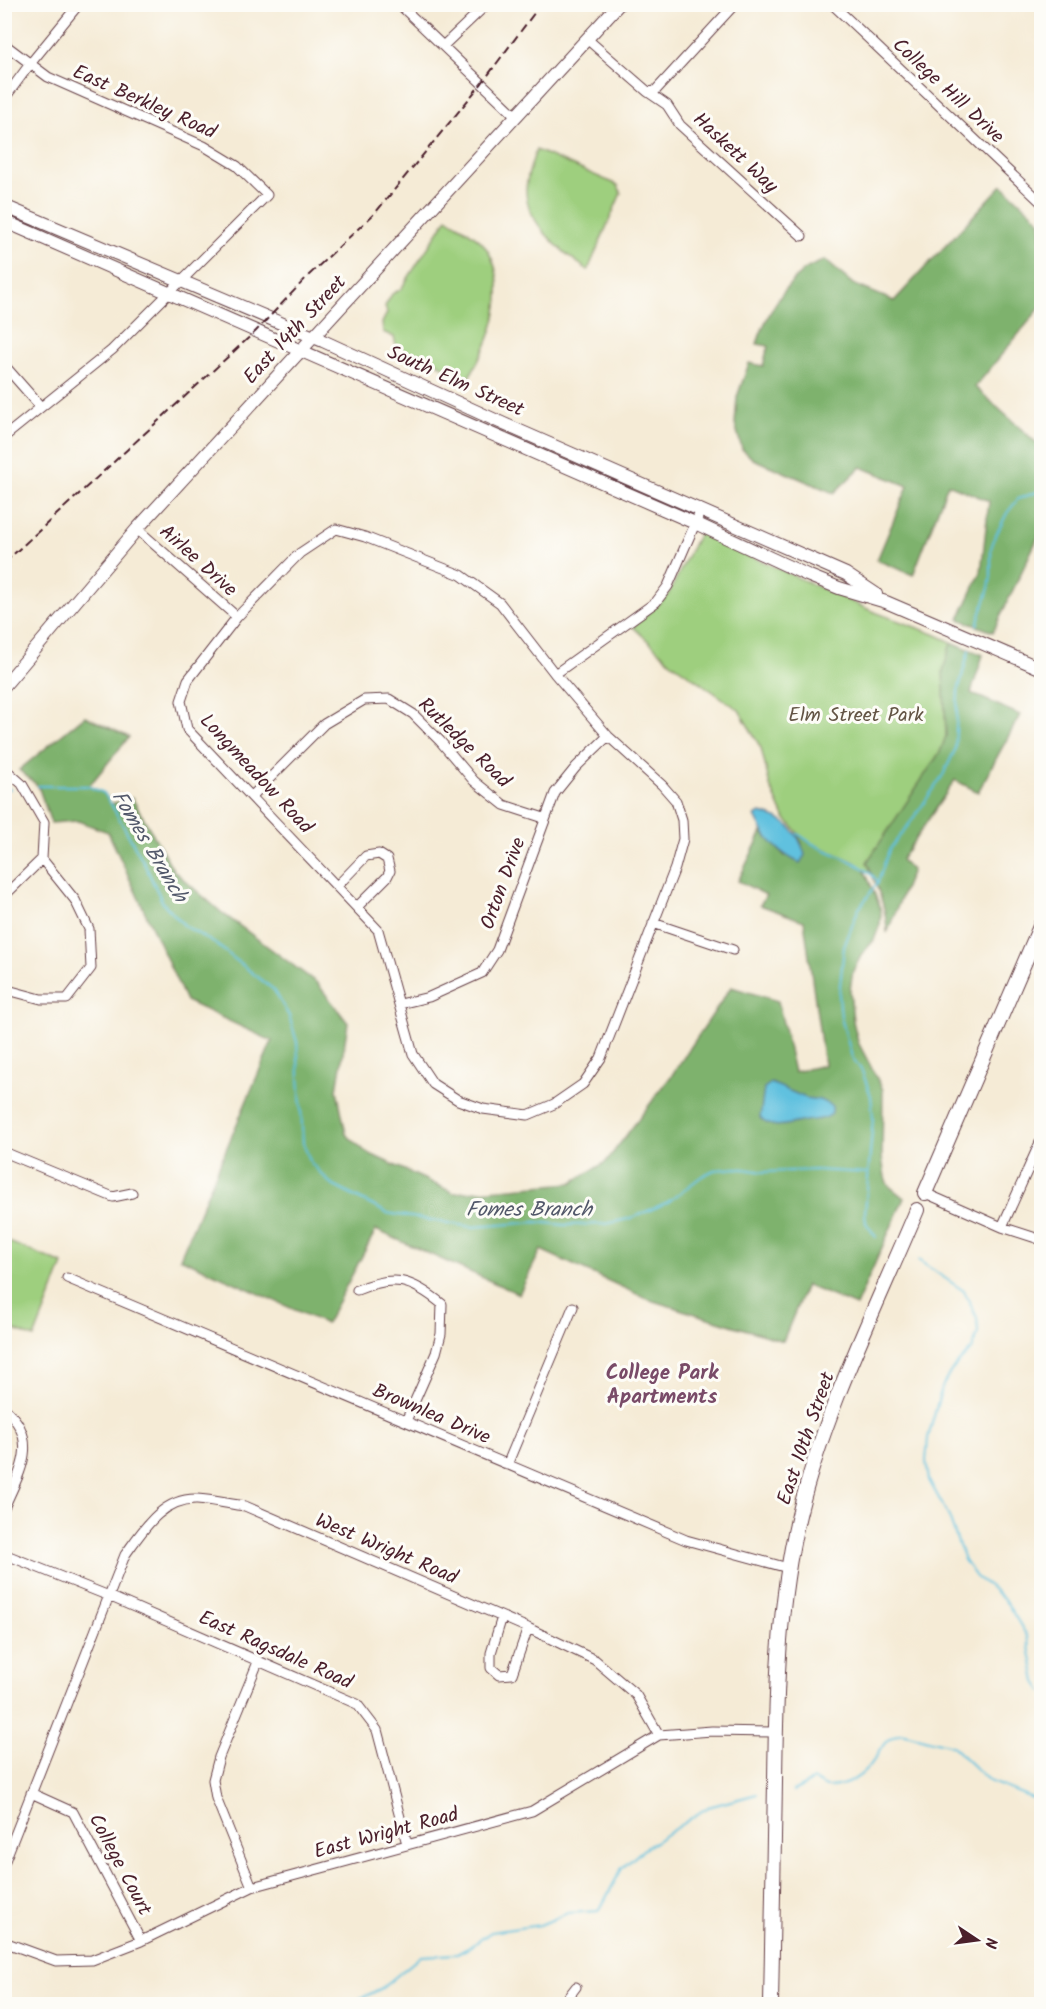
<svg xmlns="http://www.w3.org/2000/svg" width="1046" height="2009" viewBox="0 0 1046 2009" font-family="Kalam,sans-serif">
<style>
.green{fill:#9ecf7e;stroke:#747754;stroke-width:1.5}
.forest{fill:#7eb26d;stroke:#64684c;stroke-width:1.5}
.water{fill:#60c1df;stroke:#557085;stroke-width:1.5}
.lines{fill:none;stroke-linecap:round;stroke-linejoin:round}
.stream{stroke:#60c1df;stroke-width:2}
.street-casing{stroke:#643e45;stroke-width:11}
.secondary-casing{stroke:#643e45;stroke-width:14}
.primary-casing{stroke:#643e45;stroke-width:16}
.street{stroke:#fff;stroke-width:9}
.secondary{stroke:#fff;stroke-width:12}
.primary{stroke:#fff;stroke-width:14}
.rail{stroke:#4a1f2b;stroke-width:2;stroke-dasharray:9 4.5;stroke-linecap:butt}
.labels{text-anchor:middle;stroke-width:6;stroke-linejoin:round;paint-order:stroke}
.street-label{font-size:20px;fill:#4a1f2b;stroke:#fdfcf7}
.park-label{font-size:20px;fill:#635444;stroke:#fdfcf7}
.water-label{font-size:21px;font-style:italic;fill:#52586a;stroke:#fdfcf7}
.neighbourhood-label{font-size:21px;font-weight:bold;fill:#794b68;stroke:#fdfcf7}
</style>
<rect width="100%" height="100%" fill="#fdfcf7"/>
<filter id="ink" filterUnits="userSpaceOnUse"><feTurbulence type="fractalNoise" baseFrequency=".0167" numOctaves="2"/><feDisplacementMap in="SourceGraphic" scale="12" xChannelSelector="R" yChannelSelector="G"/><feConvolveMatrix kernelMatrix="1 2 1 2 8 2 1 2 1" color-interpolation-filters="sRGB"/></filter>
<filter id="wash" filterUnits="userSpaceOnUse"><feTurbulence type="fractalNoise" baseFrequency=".008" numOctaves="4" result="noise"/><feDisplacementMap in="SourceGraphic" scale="24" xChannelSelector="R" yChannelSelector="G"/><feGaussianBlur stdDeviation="1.35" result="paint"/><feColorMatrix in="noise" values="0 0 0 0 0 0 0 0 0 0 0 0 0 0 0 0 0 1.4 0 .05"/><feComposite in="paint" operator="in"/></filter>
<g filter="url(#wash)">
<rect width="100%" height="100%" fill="#f5ebd6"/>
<path class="green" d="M536,150L618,185L621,193L588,270C564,254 526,223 526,191C526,177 532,163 536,150Z
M447,218C458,226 476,234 484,245C514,286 491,343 467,380L420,353L411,354L396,346L394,337L383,332L382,323L387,313L385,306L392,294L401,289Z
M699,533L872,611L934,634L969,650L958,719L878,882L872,874L854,862L811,843L799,834L784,817L770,786L761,748L739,710L672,663L633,627L668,595Z
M4,1240L63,1264L34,1338L5,1326Z"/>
<path class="forest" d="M1002,185L1041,221L1042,304L1040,308L975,387L1041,447L1042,512L1040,517L1041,531L993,632L959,619L981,572L989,501L948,484L913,575L877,560L908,486L861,467L834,493L753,459L742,449L735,424L737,397L749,363L763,366L768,346L757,344C765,317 782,289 803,271C809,266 818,263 825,260L853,284L894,301Z
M951,642L983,655L971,693L1020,715L978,792L955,780L901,860L912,870L887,933C887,907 876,885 867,862L940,752L946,736L943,671Z
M85,716L129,737L89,786L104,793L111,804L132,798L174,871L221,912L317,983L348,1023L337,1090L346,1134L366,1152L454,1193L571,1183L606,1162L672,1075L731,987L778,1001L794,1072L824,1065L804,921L760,905L766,895L738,881L762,832L785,856L802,844L797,834L811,843L854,862L864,869L879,904L881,913L880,924L874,940L862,954L853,971L850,990L853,1021L858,1042L883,1090L882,1157L885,1177L888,1185L904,1198L856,1306L806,1285L783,1341L650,1300L541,1250L519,1294L376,1230L326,1324L180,1258L272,1041L186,1001L108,832L78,821L51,823L38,786L19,770Z"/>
<path class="water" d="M760,813C785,818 798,830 805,855L800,863C778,853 765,838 755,816Z
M771,1083L806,1098L820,1100L832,1106C832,1110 833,1113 830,1115C824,1121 813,1119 806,1121C790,1123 773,1132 760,1118L764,1088Z"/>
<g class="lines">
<path class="stream" d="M977,625L989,588L991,576V548L995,537L1007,513L1018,499L1042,490
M38,786H88L104,793L111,804L143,861L163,903L185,926L217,945L274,990L289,1016L297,1042L303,1143L311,1163L332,1185L387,1213L472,1227L536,1222L565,1225L605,1224L632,1218L668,1202L702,1176L714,1170L737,1168L764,1172L816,1170L868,1173
M4,789H10
M797,834C803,836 807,841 813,844C835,856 862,861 878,882
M876,1237L866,1223L865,1213L873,1118L871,1096L862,1071L852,1057L841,1017L839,995L844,947L858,910L878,882L889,850L913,819L943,775L955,750L958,691L969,650
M918,1260L964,1291L977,1318L978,1333L972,1349L951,1371L942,1387L928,1438L926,1461L929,1480L949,1517L964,1560L976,1577L993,1589L1007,1603L1027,1636L1036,1682L1042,1691
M1042,1762L1040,1785L1042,1797
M793,1791L814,1780L826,1787C845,1788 864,1776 874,1760C883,1746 884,1739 901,1733L952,1746L989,1781L1042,1802
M350,2004L382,1988L421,1956L457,1954L470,1947L491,1932L540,1925L568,1913L599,1911L622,1868L644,1849L708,1807L757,1794"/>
</g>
</g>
<g filter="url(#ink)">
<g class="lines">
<defs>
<path id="street" d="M399,4L516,116
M832,4L1042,203
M587,39L648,92L656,90L735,4
M4,44L48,77L204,146L237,166L267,195L112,350L4,437
M443,46L487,4
M648,92L667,105L680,125L802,236
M4,99L30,64L79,4
M4,365L41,407
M137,529L237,617
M336,529L365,537L461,575L500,603L555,674L608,736L662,785L676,801L682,820L683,839L675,868L601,1058L583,1084L554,1104L528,1115L483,1109L458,1100L433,1084L413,1054L378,930L187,729L181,701L188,680L237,617L300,553Z
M555,674L656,602L668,586L701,510
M4,768L22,784L44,822L42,859L75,900L89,929L91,968L67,999H41L4,989
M252,796L324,724L364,700L389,699L413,714L440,741L474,781L504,805L544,818
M337,886L366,856L379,854L387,859L390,871L387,877L357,907
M4,896L42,859
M653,923L733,950
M400,1004L429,997L482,973L497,950L555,793L576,767L608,736
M4,1152L113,1197L132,1193
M925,1193L1002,1227L1042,1240
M1002,1227L1042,1138
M67,1278L686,1540L788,1568
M357,1290C394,1274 411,1279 442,1304L441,1334L436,1353L406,1421
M4,1408C41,1440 20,1471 4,1508
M507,1465L573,1307
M4,1554L109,1596L357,1704L377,1730L407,1844
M502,1617L491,1653V1668L499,1675L512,1674L528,1628
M31,1793L73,1812L141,1941
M4,1863L125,1555C143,1530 162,1498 197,1499C213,1500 229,1504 245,1506L528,1628L595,1660L636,1695L659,1735
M252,1887L216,1798L213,1780L219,1757L258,1662
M4,1942L56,1961L92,1960L141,1941L252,1887L532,1811L659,1735L712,1731L775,1732
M563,2004L576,1987"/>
<path id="secondary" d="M4,206L323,341L504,424L814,560L846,574L876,594
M4,221L695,523L807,575L839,588L886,602L1042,669
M4,686L137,529L619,4"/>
<path id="primary" d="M925,1193L1042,922
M771,2004C773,1930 774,1856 775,1782C776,1693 778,1602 799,1515C825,1409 875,1310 917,1210"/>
</defs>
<use href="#street" class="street-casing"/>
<use href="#secondary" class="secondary-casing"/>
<use href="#primary" class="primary-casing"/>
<use href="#street" class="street"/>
<use href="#secondary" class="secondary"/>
<use href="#primary" class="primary"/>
<path class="rail" d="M4,563L256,331L308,276L376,212L482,83L541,4"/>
</g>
</g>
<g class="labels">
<g class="street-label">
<text transform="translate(949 90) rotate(43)" y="7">College Hill Drive</text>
<text transform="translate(145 101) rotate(24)" y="7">East Berkley Road</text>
<text transform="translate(736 152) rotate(43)" y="7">Haskett Way</text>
<text transform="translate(294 329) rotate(-47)" y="7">East 14th Street</text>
<text transform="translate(456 380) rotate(24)" y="7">South Elm Street</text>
<text transform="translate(199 560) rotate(42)" y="7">Airlee Drive</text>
<text transform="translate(465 742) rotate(44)" y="7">Rutledge Road</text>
<text transform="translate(257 773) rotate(47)" y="7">Longmeadow Road</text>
<text transform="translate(502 883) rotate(-70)" y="7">Orton Drive</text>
<text transform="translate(432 1413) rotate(23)" y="7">Brownlea Drive</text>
<text transform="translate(805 1438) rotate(-71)" y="7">East 10th Street</text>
<text transform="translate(387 1548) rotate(23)" y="7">West Wright Road</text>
<text transform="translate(276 1649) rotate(24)" y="7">East Ragsdale Road</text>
<text transform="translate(386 1832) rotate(-15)" y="7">East Wright Road</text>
<text transform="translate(121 1864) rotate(62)" y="7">College Court</text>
</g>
<g class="park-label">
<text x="856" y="721">Elm Street Park</text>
</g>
<g class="water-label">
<text transform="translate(150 846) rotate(59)" y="7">Fomes Branch</text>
<text x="529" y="1216">Fomes Branch</text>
</g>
<g class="neighbourhood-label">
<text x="662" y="1379">College Park<tspan x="662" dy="24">Apartments</tspan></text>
</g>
</g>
<rect width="1046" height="2009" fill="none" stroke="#fdfcf7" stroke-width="24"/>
<g transform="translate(977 1940) rotate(103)" stroke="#fdfcf7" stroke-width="4.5" paint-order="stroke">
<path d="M0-4.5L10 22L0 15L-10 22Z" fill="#4a1f2b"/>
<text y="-9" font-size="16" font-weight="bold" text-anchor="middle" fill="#4a1f2b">N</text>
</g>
</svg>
